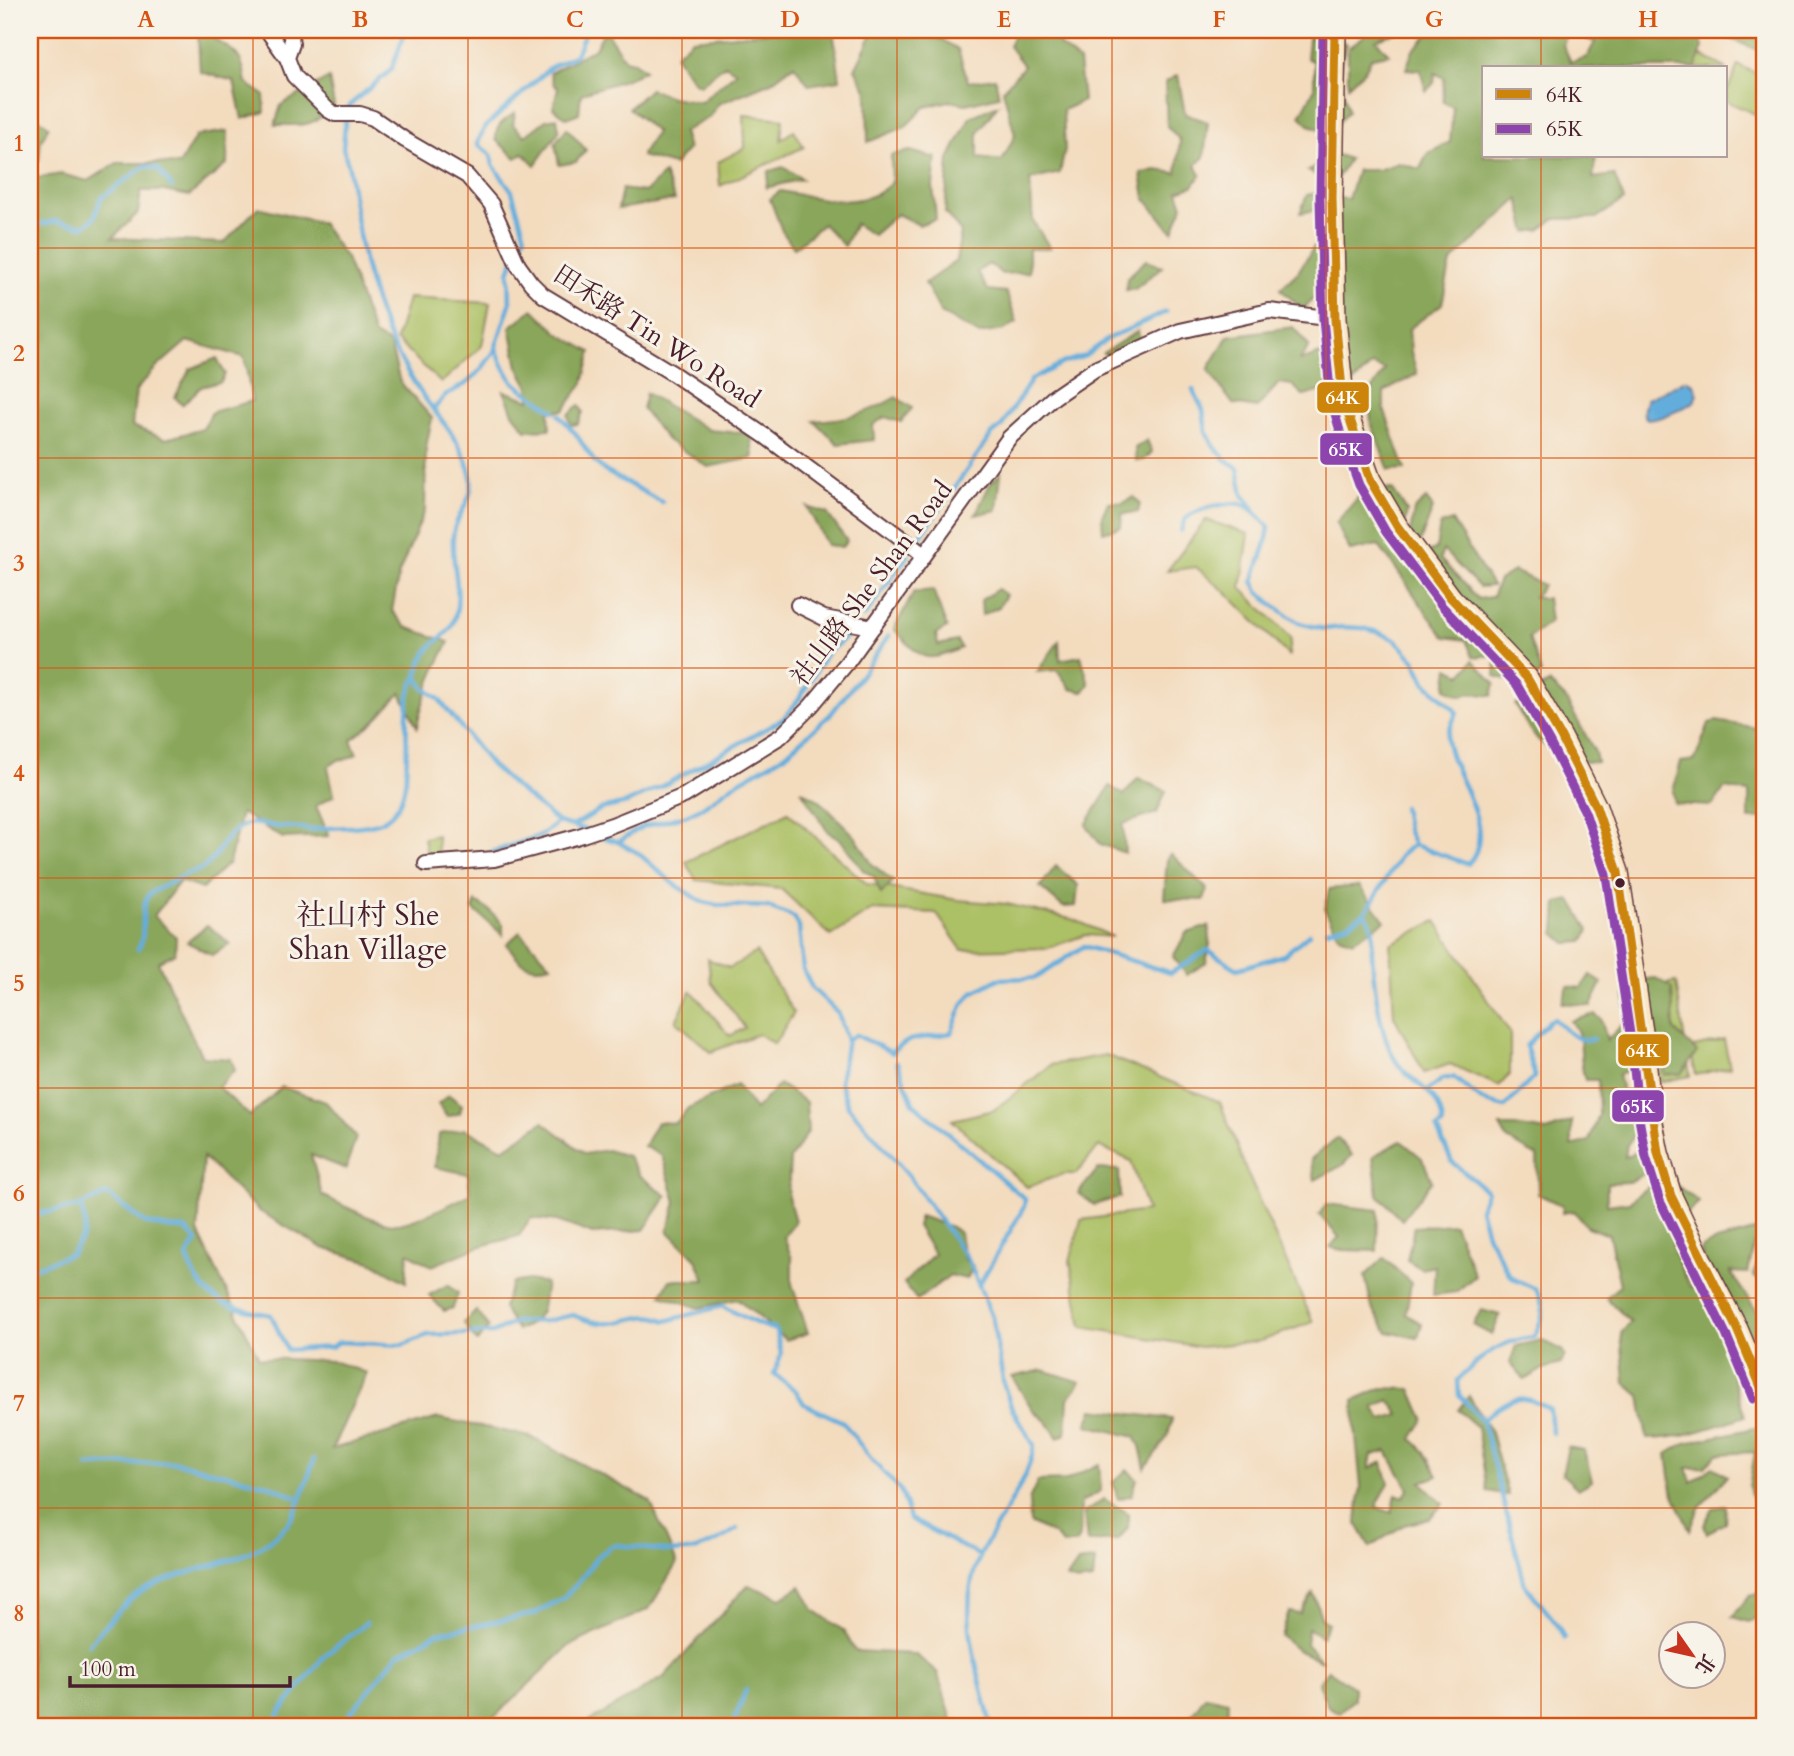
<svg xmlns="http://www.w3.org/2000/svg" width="1794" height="1756" viewBox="0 0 1794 1756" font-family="Cardo,'Noto Serif TC',serif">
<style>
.green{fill:#acc065;stroke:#7b7048;stroke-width:2}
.forest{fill:#89a65a;stroke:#6a6242;stroke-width:2;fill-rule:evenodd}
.water{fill:#64addc;stroke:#576684;stroke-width:2}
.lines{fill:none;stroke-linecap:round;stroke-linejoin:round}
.stream{stroke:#64addc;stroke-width:4.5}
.minor-casing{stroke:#633b41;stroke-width:18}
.secondary-casing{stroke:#633b41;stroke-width:24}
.minor{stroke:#fff;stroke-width:14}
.secondary{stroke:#fbe6c3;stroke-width:21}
.bus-1-casing{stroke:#f7f3e8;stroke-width:14}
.bus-2-casing{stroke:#f7f3e8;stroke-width:14}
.bus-1{stroke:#cc840b;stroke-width:9}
.bus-2{stroke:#8e44ad;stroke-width:9}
.grid{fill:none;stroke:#d8530f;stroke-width:2;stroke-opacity:0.55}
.bus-dot{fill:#4a1f2b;stroke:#f7f3e8;stroke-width:2.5}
.labels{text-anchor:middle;stroke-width:6;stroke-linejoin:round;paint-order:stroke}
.street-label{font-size:26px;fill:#4a1f2b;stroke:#f7f3e8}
.quarter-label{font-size:30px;fill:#4a1f2b;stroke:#f7f3e8}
.line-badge{stroke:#f7f3e8;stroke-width:2.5}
.badge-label{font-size:19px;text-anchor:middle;font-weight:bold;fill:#fff}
.neatline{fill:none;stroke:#d8530f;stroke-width:2.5}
.grid-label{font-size:23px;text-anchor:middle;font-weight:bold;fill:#d8530f}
</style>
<rect width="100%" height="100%" fill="#f7f3e8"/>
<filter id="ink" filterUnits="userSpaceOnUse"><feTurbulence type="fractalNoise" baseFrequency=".0143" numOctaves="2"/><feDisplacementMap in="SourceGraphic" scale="14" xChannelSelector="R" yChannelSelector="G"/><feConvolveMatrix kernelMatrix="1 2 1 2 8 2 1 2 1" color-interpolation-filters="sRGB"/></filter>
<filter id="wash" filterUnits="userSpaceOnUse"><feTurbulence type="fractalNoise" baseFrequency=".00686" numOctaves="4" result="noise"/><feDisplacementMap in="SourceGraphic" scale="28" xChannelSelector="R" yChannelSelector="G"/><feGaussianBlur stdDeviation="1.57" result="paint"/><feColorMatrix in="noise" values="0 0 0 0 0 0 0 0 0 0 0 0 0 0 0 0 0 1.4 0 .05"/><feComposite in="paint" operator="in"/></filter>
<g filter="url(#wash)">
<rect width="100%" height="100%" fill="#f3dbbe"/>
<path class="green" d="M1698,54L1726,68V69L1691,68Z
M1738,65L1764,77V118L1726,101L1727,91Z
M744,115L783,119L781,140L794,130L804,147L720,186L718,162L745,148Z
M408,298L490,303L482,346L441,383L396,340Z
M1206,520L1249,534L1241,588L1291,638L1289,656L1229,595L1196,567L1167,571Z
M788,812L867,884L958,900L1007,904L1075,920L1113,937L1085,935L1048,948L962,950L936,913L872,910L831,936L781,889L696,880L686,862Z
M437,835L438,853L428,860L424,838Z
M1436,921L1510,1033V1074L1499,1086L1450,1064L1424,1073L1394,1016L1390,944Z
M756,952L794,1013L774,1044L758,1034L711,1052L676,1021L691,990L730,1036L745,1028L711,982L708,959L730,968Z
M1676,982L1690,1076L1661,1082L1653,1018L1654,986Z
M1724,1040L1730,1067L1696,1075L1690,1048Z
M1106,1055L1220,1102L1248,1175L1313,1322L1261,1341L1201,1347L1082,1327L1070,1261L1081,1220L1147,1211L1131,1161L1099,1146L1076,1174H1063L1027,1187L952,1120L994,1110L1051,1065Z"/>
<path class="forest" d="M204,30H219L215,40C238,52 243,57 246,83L264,95L265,112L242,119L234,81L200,72L198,39Z
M605,30L625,60L634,62L645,70C625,83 602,85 581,94L579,113L567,118L553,108L558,88L554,85L550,73L595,48Z
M791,30H833L840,80L809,85L794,65L771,82L718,104L710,117L683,132L688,149L674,165L641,156L656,132L629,108L650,89L671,97L701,102L736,72L725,65L700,85L693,81L675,55L692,39Z
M874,30H924L958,49L968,82L995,78L999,96L966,104L949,101L925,107L905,127L868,142L867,91L855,69Z
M1016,30H1054L1060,46L1079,61L1083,101L1063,110L1065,149L1060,173L1030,180L1033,221L1050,248L1029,249V272L1002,274L989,264L977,272L988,290L1006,292L1017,322L1004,330L978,334L941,313L925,283L956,261L961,232L945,213L949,159L970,117L998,105L978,132V158L1002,161L1015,135L1003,90L1024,66L1009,46Z
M1310,30L1325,31L1346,44C1334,78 1342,79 1348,111L1330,133L1309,125L1300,116L1314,90V62L1307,58Z
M1364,30H1402L1376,40L1389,54L1372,57L1365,70L1348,86V48L1364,36Z
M1432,30H1697L1703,47L1695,68H1484V156H1596L1593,178L1614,175L1624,200L1596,218L1554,219L1540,230L1527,232L1519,199L1451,262L1442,304L1409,329L1411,352L1417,374L1384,392V409L1405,469L1389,470L1371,423L1369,394L1385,370L1372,365L1353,383L1304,396L1292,385L1279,383L1257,408L1233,404L1208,370L1228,336L1293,327L1309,346L1300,361L1327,352L1339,335L1324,289L1303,309L1280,289L1298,272L1324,231V209L1300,213L1307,195L1325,192L1326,180L1308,171L1338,155L1349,159L1336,180V198L1348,199L1357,170H1378L1398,163L1420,169L1427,154L1450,142L1453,107L1443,102L1444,78L1435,73L1434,83L1426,91L1420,70L1406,69L1413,50ZM1568,32L1595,42L1587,57L1571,62L1563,45Z
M1746,30H1764L1762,52L1726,37Z
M1178,75L1185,114L1208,122L1204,157L1196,165L1201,175L1193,186L1178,191L1183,206L1173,231L1167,226L1145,198L1141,174L1156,170L1177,173L1180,140L1167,126L1165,82Z
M329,78L334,106C311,128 304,125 275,125L281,105Z
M30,113L49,126L41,141L39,161L30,165Z
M515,113L513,125L525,136L546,120L557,118L559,131L535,165L523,153L516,158L496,140C495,125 503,121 515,113Z
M567,128L586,150L576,162L559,165L555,143Z
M228,131L227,164L189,196L163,191H141L138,213L112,238L224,243L258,207L321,223L346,258L374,335L390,344L400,382L432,418L426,447L425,510L399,573L392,611L406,627L449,642C434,670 423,696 417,727L401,693L369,726L351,740L357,754L344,760L340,759L328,767L334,795L316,806L329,836L283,838L241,813L229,863L202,889L180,881L154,916L176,937L175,953L158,962L202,1057L231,1059L235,1070L218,1087L250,1116L282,1087L326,1102L356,1137L346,1169L311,1155L322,1195C338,1203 377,1224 394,1224C409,1225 456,1202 470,1194L468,1174L435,1167L439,1134L465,1129L503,1149L543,1122L585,1154L607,1150L628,1156L639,1175L667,1196L644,1230L593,1234L557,1221L531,1218L519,1236L478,1247L432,1266L408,1253L406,1282L371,1262L323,1248L259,1211L203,1157L198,1232L259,1358L333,1361L367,1373L332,1449L438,1418L529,1436L650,1501L677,1563L649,1609L569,1646L485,1726H30V217L32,216L30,210V179L61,174L88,181L117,163H157L179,165L196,136ZM187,341L244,357L252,401L212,412L203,429L165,439L132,426L136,390L156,368Z
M910,151L936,158L933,186L936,219L919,225L897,214L873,235L855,224L844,246L823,224L794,248L782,231L770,199L780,191C816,197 864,213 892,182L891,155Z
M783,167L802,179L766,188L769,171Z
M664,174L675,200L618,209L622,189L645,192Z
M1146,260L1162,267L1135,289L1126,290L1127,278Z
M533,309L558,333L591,352L583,383L564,410L549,412L550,429L526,430L513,413L504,391L530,400L529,387L518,367L510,327Z
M1138,331L1140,342L1109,357L1103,353Z
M217,358L225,374L221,382L201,387L182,405L175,397L190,369Z
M646,393L709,430L751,434L753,458L708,467L667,440L642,409Z
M896,397L912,408L901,422L885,417L873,425L874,440L838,444L814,421C847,419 867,414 896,397Z
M579,405L583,412L578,424L571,425L568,415Z
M1147,440L1152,452L1144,460L1136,461L1135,448Z
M1001,473L997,510L975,515L990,484Z
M1392,489L1407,511L1404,528L1410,534L1414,510L1426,499L1433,508L1419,545L1426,553L1436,549L1440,525L1452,521L1492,586L1479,587L1443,550L1440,559L1478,599L1492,597L1499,580L1514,571L1543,585L1534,598H1547L1550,622L1529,638L1541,673L1524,685L1495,676L1496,655L1473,657L1466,640L1445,637C1421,608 1402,574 1378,545L1350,551L1336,523L1363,492Z
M1134,497L1140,504L1138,512L1122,514L1121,527L1103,532L1102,516L1108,502L1123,503Z
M807,507L827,513L847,541L842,547L827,545Z
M998,589L1006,595L999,607L982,615L981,600Z
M933,590L947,628L936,634L938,645L957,641L961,648C922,666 921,657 894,629L914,592Z
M1059,641L1060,660L1081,656L1089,684L1083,692L1071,689L1057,670L1037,672Z
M1473,660L1495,683L1492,696L1471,693L1461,696L1446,689L1449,668L1462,675Z
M1549,683L1565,698L1595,752L1597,762C1576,764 1546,751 1533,734C1526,725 1521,714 1515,705L1528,694Z
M1716,721L1764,729V818L1749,819V792L1725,788L1712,806L1675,804L1673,790L1681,762L1695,760L1709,723Z
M1138,778L1166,791L1157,813L1123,824L1125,853L1100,844L1086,825L1110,786L1124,795Z
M801,790L819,800L855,836L872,864L893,881L881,894L874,877L863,870L840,839L828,832Z
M1171,854L1207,889L1204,900L1164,899L1167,859Z
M1056,866L1078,885L1076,906L1063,907L1040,887Z
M1359,886L1385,921L1353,941L1339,936L1325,910L1329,889Z
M1571,900L1589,930L1583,942L1566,943L1555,933L1557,903Z
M476,902L489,910L503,924V935L473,909Z
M207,925L230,944L212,955L187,942Z
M1209,926L1210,944L1206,963L1187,975L1173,957L1186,933Z
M520,932L551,965C528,971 519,963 507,944Z
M1590,975L1602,983L1591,1006L1562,1003L1568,986L1581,988Z
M1656,978L1672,988L1674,1030L1697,1052L1681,1074L1664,1075L1663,1059L1618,1075L1622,1092L1637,1097L1643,1124L1627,1145L1625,1157L1650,1145L1655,1167L1630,1182L1607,1183V1205L1629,1202L1669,1169L1676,1185L1699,1202C1660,1237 1670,1244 1690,1286L1709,1294L1701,1249L1713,1242L1758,1230L1748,1273L1730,1272L1758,1313L1754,1348L1733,1378L1745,1416C1713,1427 1682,1439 1647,1439L1640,1396L1625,1383L1621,1333L1631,1322L1606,1298L1620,1285L1609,1235L1587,1227L1574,1211L1562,1213L1563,1206L1538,1194L1537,1156L1507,1139L1500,1126H1515L1547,1131L1572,1121V1146L1589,1141L1599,1115L1598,1080H1585C1577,1056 1587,1041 1571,1021L1595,1014L1601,1019L1607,1040L1625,1022V989L1639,980Z
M779,1084L806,1102L808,1132L790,1159L788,1197L795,1221L784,1237L792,1259V1284L808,1333L786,1340L738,1299L699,1308L661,1295L670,1280H705L696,1259L668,1231L676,1202L662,1156L644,1146L657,1122L676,1123L688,1108L737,1085L755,1110Z
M449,1095L462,1105L460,1113L447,1117L438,1104Z
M1337,1138L1352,1155L1343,1165L1315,1180L1311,1159Z
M1401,1141L1422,1158L1432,1181L1402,1220L1378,1195L1373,1156Z
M1098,1169L1119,1170L1120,1197L1094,1205L1078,1193Z
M1326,1204L1378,1210L1377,1251L1339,1250L1330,1247L1339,1237L1319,1215Z
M920,1216L951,1227L960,1233L964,1259L973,1266L967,1279L950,1275L917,1300L904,1283L934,1254L917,1226Z
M1454,1224L1475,1276L1456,1292L1433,1295L1435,1266L1422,1269L1407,1260L1414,1227Z
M1764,1243V1284L1753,1276Z
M1384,1258L1411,1283L1406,1314L1422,1324L1418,1338L1388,1332L1372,1308L1365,1276Z
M528,1280L546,1283C542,1308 544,1321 517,1330L503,1308L512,1283Z
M448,1285L458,1293L453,1308L444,1311L429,1295Z
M1481,1310L1500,1315L1492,1335L1473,1325Z
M476,1311L489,1327L477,1342L464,1323Z
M1542,1340L1562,1350L1565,1355L1561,1364L1543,1369L1525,1380L1510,1363L1516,1346Z
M1043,1370L1081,1382L1068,1399L1066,1434L1058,1438L1047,1422L1033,1410L1012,1377Z
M1381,1388L1411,1389L1424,1419L1412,1439L1425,1452L1438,1476L1421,1482L1443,1504L1429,1519L1404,1525L1370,1547L1356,1523L1361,1487L1355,1427L1354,1400ZM1389,1400L1400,1415L1382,1420L1374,1407ZM1387,1451L1409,1489L1403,1497L1396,1494L1392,1513L1376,1507L1389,1483L1382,1462L1369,1469L1372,1455Z
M1469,1396L1491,1433L1508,1495L1487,1491L1477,1427L1458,1410Z
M1093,1409L1172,1419L1168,1436L1145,1468L1140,1446L1135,1437L1087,1425Z
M1764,1426V1515L1755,1509L1749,1487L1755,1452L1717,1454L1705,1467L1687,1468L1692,1482L1713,1467L1727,1476L1699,1508L1690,1531L1672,1490L1667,1454L1685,1443Z
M1568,1447L1584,1450L1592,1481L1578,1489L1562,1474Z
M1099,1464L1101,1491L1081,1502L1080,1535L1076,1543L1064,1545L1054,1535L1030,1523L1029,1499L1038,1481L1067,1480Z
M1127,1470L1137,1479L1132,1495L1118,1499L1113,1482Z
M1104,1499L1128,1513V1528L1118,1540L1087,1542L1084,1513Z
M1726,1506L1725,1523L1707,1533L1704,1524L1713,1508Z
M1095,1560L1093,1580L1077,1582L1067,1578L1078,1562Z
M748,1585L781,1598L801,1586L814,1610L844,1631L855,1651L915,1654L937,1672L954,1726H582L664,1677Z
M1764,1592V1617L1761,1615L1749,1622L1732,1617L1750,1595Z
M1313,1593L1322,1620L1328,1623L1322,1637L1308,1628L1306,1644L1322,1661L1297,1650L1281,1636L1289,1612L1300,1614Z
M1328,1670L1354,1688V1699L1339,1713L1328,1706L1318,1684Z
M1205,1696L1228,1701L1227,1726H1183Z"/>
<path class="water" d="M1686,380C1697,384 1700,392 1694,402C1682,408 1630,439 1647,399Z"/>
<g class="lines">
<path class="stream" d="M406,30L391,70L352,103L346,112L343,148L349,167C357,231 367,298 398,355C408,373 420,393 433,409C449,429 466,451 471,477C475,501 454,515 453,537C451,567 465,596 452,626C448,633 443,636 437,641C425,651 421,661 417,677L424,688L438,698L491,765L512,784L558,822L586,830
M30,226L55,221L84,226L94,218L101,198L145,166L158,169L172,187
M516,253L525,236L512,191L493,165L491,155L477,144L485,127L551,67L576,55L586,30
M496,348C512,392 520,385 554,411
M1193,390L1203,410L1206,431L1214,446L1225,459L1238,468L1243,495L1254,509
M433,410L446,395L467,383L480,371L494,352L510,304L509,272L513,261
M559,415L575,433L594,461L605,471L662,502
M1181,531C1182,527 1183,523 1185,520C1193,509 1231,500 1244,505C1253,508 1262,520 1269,527L1266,543L1253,581L1258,591L1273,605L1299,623L1324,629L1343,627L1362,628L1378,632L1396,640L1415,661L1425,682L1457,712C1454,720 1448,729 1447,737C1446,742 1449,748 1450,753C1460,786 1497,832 1468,864L1414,845L1403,852L1365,913L1348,924L1327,930
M918,540L992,434L1001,427L1032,379L1065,362L1085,356L1109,338L1166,312
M864,617L908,555
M1403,807L1407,829L1414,845
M573,826L601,809L627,803L668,783L783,719L799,699L827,653L854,630
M597,835L618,842L638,853L674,884L700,901L716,905L768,907L794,917L799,927L803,969L812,988L838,1013L847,1040L840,1082L848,1106L908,1175L968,1259L992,1317L1004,1386L1012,1409L1034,1445C1028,1486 997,1519 980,1556C955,1609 979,1673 991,1726
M618,842L642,827L687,815L703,807L733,785L785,755L830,715L862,674L889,636
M493,852L542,835L558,822
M1365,913C1378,934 1371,934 1372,954C1374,985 1379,1029 1393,1056C1407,1085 1439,1085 1443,1124L1437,1129L1452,1162L1487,1191L1480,1209L1487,1234L1509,1274L1516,1280L1536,1289C1546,1309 1544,1317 1534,1337C1501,1340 1481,1356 1458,1380L1459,1395L1482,1420L1525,1585L1557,1624L1564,1638
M138,949C148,935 137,913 149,894C160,887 172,882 183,876C189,872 197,872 203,868C217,859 220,844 231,834C249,816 262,826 282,827C292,828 300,827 310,830C331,826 353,829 374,824C431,809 390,711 417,677
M847,1040L856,1035L893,1053
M892,1051L910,1040L951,1033L962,1006L972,993L998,979L1036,978L1084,946L1171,973L1208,950L1237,969L1284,955L1309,934
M897,1062L913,1103L1025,1199L1024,1207L979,1285
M1428,1090L1443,1079L1453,1077L1483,1101L1505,1107L1535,1076L1526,1046L1549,1021L1554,1019C1566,1029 1576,1044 1593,1039
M30,1215L77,1207L107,1194L145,1223L167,1228L185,1229L197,1241L187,1256C201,1302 227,1307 271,1315L287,1350L331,1347L339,1342L403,1345L428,1335L493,1333L515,1322L546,1321L573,1315C583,1320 599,1324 611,1323C630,1322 646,1310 666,1321L722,1306L758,1324L776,1330L781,1354L774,1374L796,1391L804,1404L843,1422L871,1459L901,1491L910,1519L980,1556
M30,1273L33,1268L71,1254L83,1236L85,1223L81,1206
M1482,1420C1506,1400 1521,1389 1550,1410L1552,1433
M88,1466L175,1462L269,1485L300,1499
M89,1644C103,1629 121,1605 138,1594C182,1565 249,1567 284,1528C299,1513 307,1479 314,1459
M273,1726L281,1711L325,1655L366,1623
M340,1726L398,1654L438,1633L534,1614L563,1598L578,1583L597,1557L613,1545C670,1548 684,1565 737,1529
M732,1726L746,1690"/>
</g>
</g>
<g filter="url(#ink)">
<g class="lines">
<defs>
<path id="minor" d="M267,30L287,58L294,76L328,110L335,114H360L373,118L405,140L467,176L491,204L518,265L531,283L543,295L672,373L765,436L924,555
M287,58L292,44L290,30
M798,605L824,618L873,627
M426,864L494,859L576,837L612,825L684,796L781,736L811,706L846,664L1009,438L1054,397L1095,369L1180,331L1269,311L1335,319"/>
<path id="secondary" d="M1335,30L1332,198L1335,319L1343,398L1354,435L1370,480L1397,526L1451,598L1527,678L1561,737L1596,807L1618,872L1642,1032L1652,1123L1658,1153L1671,1196L1703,1264L1737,1329L1764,1394"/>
</defs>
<use href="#minor" class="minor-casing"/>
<use href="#secondary" class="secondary-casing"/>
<use href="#minor" class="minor"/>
<use href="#secondary" class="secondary"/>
<defs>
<path id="bus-1" d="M1335,30L1332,198L1335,319L1343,398L1370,480L1397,526L1451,598L1527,678L1561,737L1596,807L1618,872L1658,1153L1671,1196L1737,1329L1764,1394"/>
<path id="bus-2" d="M1323,30L1320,198L1323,319L1331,400L1342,438L1359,485L1386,532L1442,606L1517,685L1550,743L1585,812L1606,875L1630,1034L1640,1124L1646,1157L1660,1201L1726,1334L1753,1399"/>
</defs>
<use href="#bus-1" class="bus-1-casing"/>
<use href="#bus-2" class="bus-2-casing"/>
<use href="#bus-1" class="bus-1"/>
<use href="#bus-2" class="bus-2"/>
</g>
</g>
<path class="grid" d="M253,30V1726M468,30V1726M682,30V1726M897,30V1726M1112,30V1726M1326,30V1726M1541,30V68M1541,156V1726M30,248H1764M30,458H1764M30,668H1764M30,878H1764M30,1088H1764M30,1298H1764M30,1508H1764"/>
<circle class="bus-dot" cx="1620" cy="883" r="6"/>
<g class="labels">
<g class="street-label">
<text transform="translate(657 336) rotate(33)" y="9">田禾路 Tin Wo Road</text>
<text transform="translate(871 583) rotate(-53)" y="9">社山路 She Shan Road</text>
</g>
<g class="quarter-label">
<text x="368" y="925">社山村 She<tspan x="368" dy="34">Shan Village</tspan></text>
</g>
</g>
<g class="line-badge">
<rect x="1316" y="381" width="54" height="33" rx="7" fill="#cc840b"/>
<rect x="1319" y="432" width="54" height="34" rx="7" fill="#8e44ad"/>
<rect x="1617" y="1033" width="53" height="34" rx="7" fill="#cc840b"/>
<rect x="1611" y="1089" width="54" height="34" rx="7" fill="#8e44ad"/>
</g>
<g class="badge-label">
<text x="1343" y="404">64K</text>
<text x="1346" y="456">65K</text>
<text x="1643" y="1057">64K</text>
<text x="1638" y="1113">65K</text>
</g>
<rect width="1794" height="1756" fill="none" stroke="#f7f3e8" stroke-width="77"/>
<rect x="1482" y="66" width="245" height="91" fill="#f7f3e8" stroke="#b29e9c" stroke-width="2"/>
<rect x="1496" y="89" width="35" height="10" fill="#cc840b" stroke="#b29e9c" stroke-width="2"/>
<text x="1546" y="102" font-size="21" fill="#4a1f2b">64K</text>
<rect x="1496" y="124" width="35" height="10" fill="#8e44ad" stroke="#b29e9c" stroke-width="2"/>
<text x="1546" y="136" font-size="21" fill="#4a1f2b">65K</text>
<g transform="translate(1692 1655) rotate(124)"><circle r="33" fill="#f7f3e8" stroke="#b29e9c" stroke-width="2"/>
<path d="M0-5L12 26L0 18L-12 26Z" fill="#c8321e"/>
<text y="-10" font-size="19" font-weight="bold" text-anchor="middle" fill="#4a1f2b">北</text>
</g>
<path d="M70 1676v10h220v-10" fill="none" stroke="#4a1f2b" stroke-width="3.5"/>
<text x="80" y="1676" font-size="21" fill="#4a1f2b" stroke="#f7f3e8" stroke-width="5" paint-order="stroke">100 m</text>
<rect x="38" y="38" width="1718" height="1680" class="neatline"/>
<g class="grid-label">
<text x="146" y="27">A</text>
<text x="360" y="27">B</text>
<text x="575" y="27">C</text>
<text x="790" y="27">D</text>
<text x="1004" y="27">E</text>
<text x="1219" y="27">F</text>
<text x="1434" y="27">G</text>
<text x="1648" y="27">H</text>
<text x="19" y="151">1</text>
<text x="19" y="361">2</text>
<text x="19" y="571">3</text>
<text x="19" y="781">4</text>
<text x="19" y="991">5</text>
<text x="19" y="1201">6</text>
<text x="19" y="1411">7</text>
<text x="19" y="1621">8</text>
</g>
</svg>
